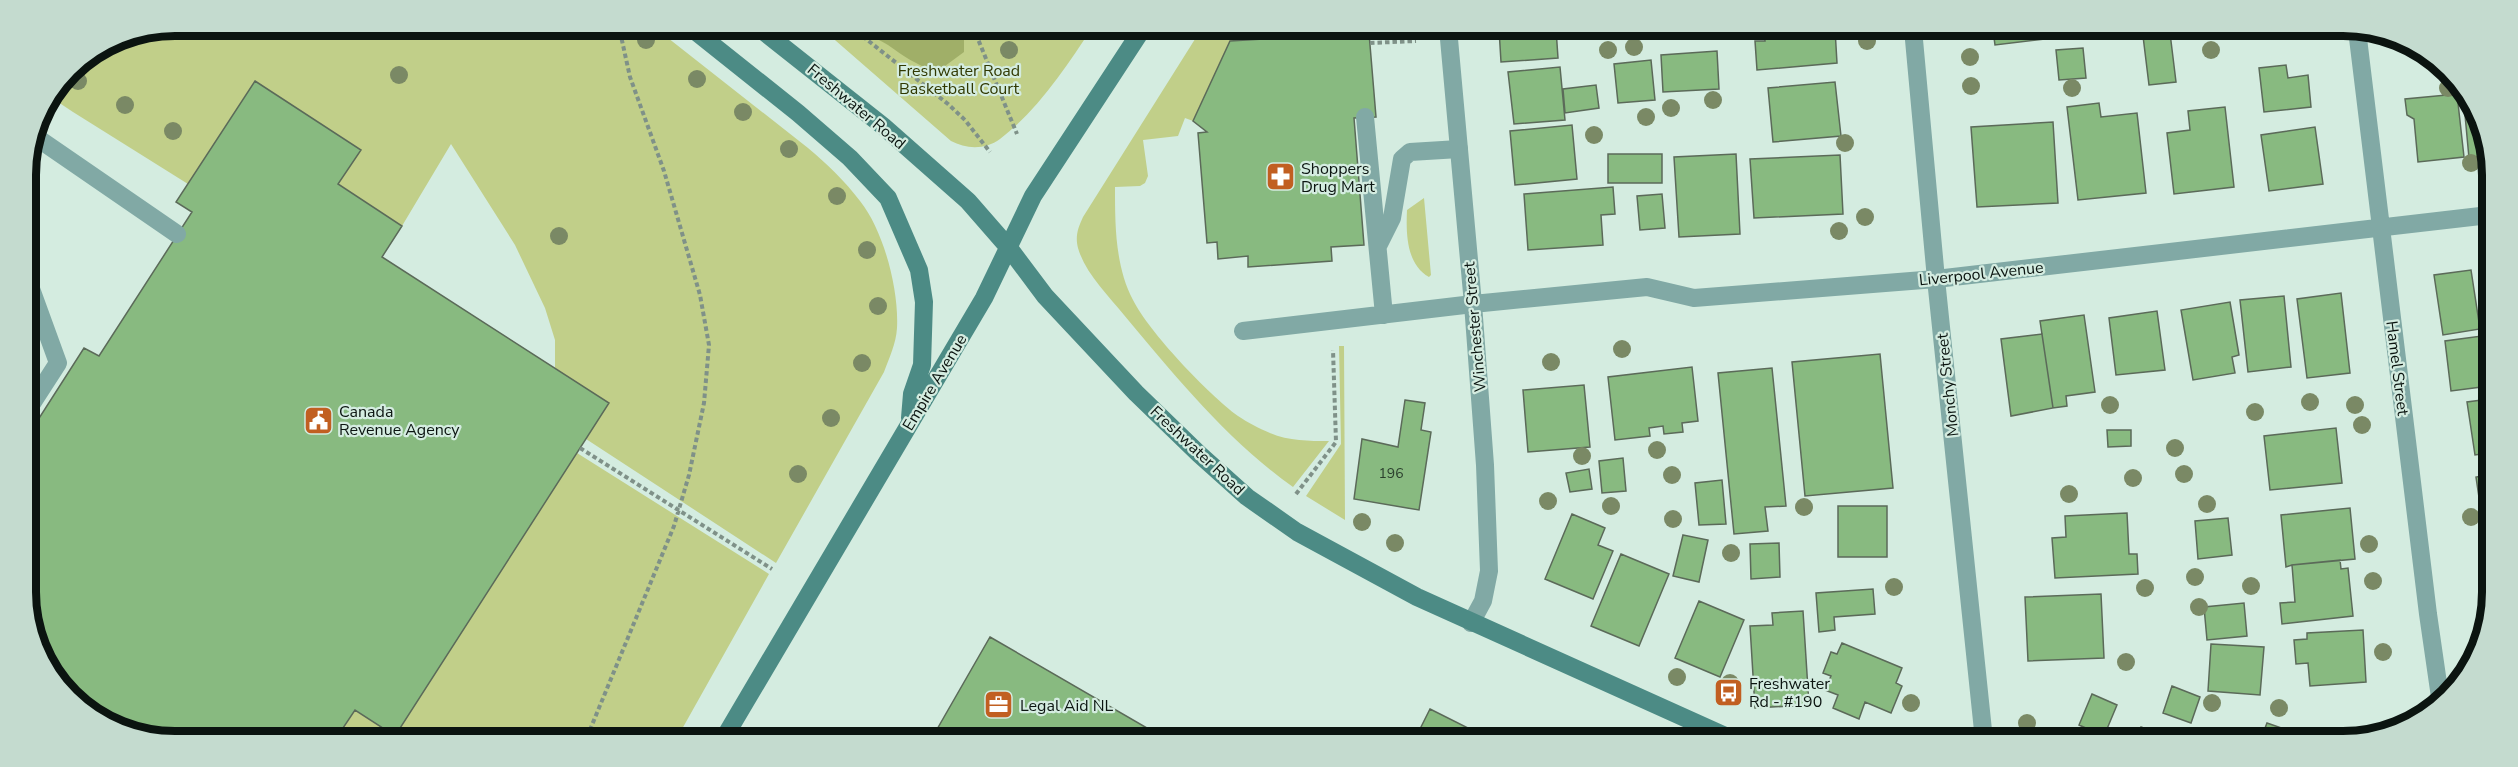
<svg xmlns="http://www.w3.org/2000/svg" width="2518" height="767" viewBox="0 0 2518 767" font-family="'Nunito Sans',sans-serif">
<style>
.green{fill:#c1cf89}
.forest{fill:#a0af68}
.building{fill:#88ba80;stroke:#5b6a59;stroke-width:1.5}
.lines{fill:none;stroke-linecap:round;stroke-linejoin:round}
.path{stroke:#7f9188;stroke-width:4;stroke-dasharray:4.5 3;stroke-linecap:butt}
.lane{stroke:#81a9a5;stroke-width:18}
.street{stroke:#81a9a5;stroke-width:18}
.secondary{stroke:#4c8b85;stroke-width:18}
.tree{fill:#7a8965}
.labels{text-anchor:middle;stroke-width:4.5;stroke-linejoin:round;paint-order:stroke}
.number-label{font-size:14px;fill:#2a3e2c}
.park-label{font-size:16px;fill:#303800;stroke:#d4ece0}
.street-label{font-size:16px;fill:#0b1410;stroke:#d4ece0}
.poi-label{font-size:16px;fill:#0b1410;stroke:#d4ece0;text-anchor:start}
.rim{fill:none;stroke:#0b1410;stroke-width:8}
</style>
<rect width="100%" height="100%" fill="#d4ece0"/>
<path class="green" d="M175,26L654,27L808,148C827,164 845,181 860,201C884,231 899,290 897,328C896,344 889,358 884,372L776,563L586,439L609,403L555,369V340L545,308L515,245L451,144L402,226L338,184L360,149L255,81L188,184L73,112L55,100L52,95L70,69L118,37Z
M820,27L1092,28C1067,66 1037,111 1000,139C985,150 966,149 951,141Z
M1202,28H1270L1277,31L1408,28V32L1231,41L1193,121L1185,118L1178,136L1143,140L1148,176L1145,183L1140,186L1115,187C1115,224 1115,266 1133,300C1149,332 1208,394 1238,416C1247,422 1260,429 1270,433C1289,441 1309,441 1329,441L1293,487C1227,440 1175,376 1124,315C1108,295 1085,273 1078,248C1075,236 1078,228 1083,217Z
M1424,198L1431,275L1429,277C1406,264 1406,233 1407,210Z
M1339,346H1344L1345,520L1306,496L1341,444Z
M577,453L769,574L677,738L337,737L355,710L395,735Z"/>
<path class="forest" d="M861,27H960L964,38V52L945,66L934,71C915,64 905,57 888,45C879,39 868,37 861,27Z"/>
<path class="building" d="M1499,29H1556L1558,58L1501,62Z
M1764,29H1835L1837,63L1757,70L1755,41H1765Z
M1993,30H2095L2096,33L1995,45Z
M1369,33L1376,117L1354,118L1364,245L1331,247L1332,261L1248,267V256L1218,259L1217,242L1207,243L1198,133L1207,132L1193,121L1230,41Z
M2170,33L2176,82L2149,85L2143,36Z
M2083,48L2086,78L2059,80L2056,50Z
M1717,51L1719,89L1663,92L1661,55Z
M1651,60L1655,100L1618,103L1614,64Z
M2286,65L2288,78L2308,75L2311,107L2264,112L2259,68Z
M1560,67L1565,120L1514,124L1508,72Z
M255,81L361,150L338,184L402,226L382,257L609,403L395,736L355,710L337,737L137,736L69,697L28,621L27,437L84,348L99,356L192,212L176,202Z
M1835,82L1841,136L1773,142L1768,88Z
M1596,85L1599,108L1565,113L1563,89Z
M2457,94L2464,157L2418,162L2414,119L2407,115L2405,99Z
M2099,103L2101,117L2137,113L2146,193L2078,200L2067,107Z
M2464,104H2469L2490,146V156L2469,158Z
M2225,107L2234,187L2174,194L2167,133L2190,130L2188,111Z
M2053,122L2058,203L1977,207L1971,127Z
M1572,125L1577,179L1515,185L1510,131Z
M2315,127L2323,184L2269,191L2261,135Z
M1608,154H1662V183H1608Z
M1736,154L1740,234L1679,237L1674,157Z
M1840,155L1843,214L1754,218L1750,159Z
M1613,187L1615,214L1601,215L1603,245L1528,250L1524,194Z
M1662,194L1665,228L1640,230L1637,196Z
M2471,270L2480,329L2443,335L2434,275Z
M2341,293L2350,373L2307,378L2297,299Z
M2284,296L2291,367L2248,372L2240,300Z
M2230,302L2239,355L2232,357L2235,373L2193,380L2181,310Z
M2157,311L2165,370L2116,375L2109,318Z
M2084,315L2095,392L2066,396L2067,406L2053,408L2040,321Z
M2042,334L2053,408L2011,416L2001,339Z
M2489,335V386L2451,391L2445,341Z
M1880,354L1893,488L1805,496L1792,362Z
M1692,367L1698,421L1682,423L1683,432L1664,434L1663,426L1649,428L1650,436L1615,440L1608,377Z
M1772,368L1786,506L1765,507L1768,531L1734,534L1718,373Z
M1584,385L1590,447L1528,452L1523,390Z
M2489,399L2488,453L2475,455L2467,402Z
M1405,400L1425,403L1421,430L1431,432L1419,510L1354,499L1362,439L1398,447Z
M2336,428L2342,483L2270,490L2264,436Z
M2107,430H2131V446L2108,447Z
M1623,458L1626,491L1602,493L1599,461Z
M1589,469L1592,489L1570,492L1566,473Z
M2488,475V530L2484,531L2476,477Z
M1722,480L1726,524L1699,525L1695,483Z
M1838,506H1887V557H1838Z
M2350,508L2355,559L2292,565L2286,567L2281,515Z
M2127,513L2129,554H2137L2138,574L2055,578L2052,538L2066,537L2065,516Z
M1572,514L1605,528L1598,545L1613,551L1593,599L1545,579Z
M2228,518L2232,555L2198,559L2195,521Z
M1683,535L1708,540L1699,582L1673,576Z
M2488,535V561L2484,536Z
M1779,543L1780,577L1751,579L1750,544Z
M1621,554L1669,574L1639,646L1591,626Z
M2340,560L2341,569L2348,568L2353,616L2282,624L2280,603L2295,602L2292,565Z
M1873,589L1875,614L1834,617L1835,630L1819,632L1816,593Z
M2101,594L2104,658L2028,661L2025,597Z
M1699,601L1744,620L1720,677L1675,658Z
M2244,603L2247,636L2207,640L2204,607Z
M1803,611L1809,705L1755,708L1750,626L1773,625L1772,613Z
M2363,630L2366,682L2310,686L2308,663L2296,664L2294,640L2307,639V633Z
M990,637L1166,739L932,738Z
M1842,643L1902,668L1896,683L1902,686L1891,713L1865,702L1859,719L1833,708L1838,695L1825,690L1831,676L1823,673L1831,652L1837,654Z
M2211,644L2264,647L2260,695L2208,691Z
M2172,686L2200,697L2191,723L2163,713Z
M2092,694L2117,705L2104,736L2079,725Z
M1430,709L1486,737L1485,739H1415Z
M2267,723L2299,734L2297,741H2260Z
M2141,727L2172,738L2171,741H2136Z
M2049,728L2080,741H2044Z"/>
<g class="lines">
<path class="path" d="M851,27L948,104L965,120L990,152
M973,27L1017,134
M1370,43L1416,41
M580,448L772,569
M1296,494L1336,442L1333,350
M587,737L674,526L689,475L704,403L709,345L700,295L664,171L630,77L619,27"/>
<path class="lane" d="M1365,117L1384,315
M33,135L177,234
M1378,246L1392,218L1402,159L1410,152L1459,149
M26,275L58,363L27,411
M1243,331L1473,304"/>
<path class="street" d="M1448,28L1473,304L1485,465L1489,571L1483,601L1471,623
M1913,29L1936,279L1984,740
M2357,30L2428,614L2441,704
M1473,304L1647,287L1694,298L1936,279L2489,215"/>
<path class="secondary" d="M690,27L798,113L850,158L888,198L919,270L924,302L922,365L912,394L910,418
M758,27L883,126L968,201L1009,248L1045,296L1136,393L1199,454L1247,497L1297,532L1417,597L1734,740
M724,738L984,298L1033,196L1143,28"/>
</g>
<g class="tree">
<circle cx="646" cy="40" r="9"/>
<circle cx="1867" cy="41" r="9"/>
<circle cx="1634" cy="47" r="9"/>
<circle cx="1009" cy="50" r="9"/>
<circle cx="1608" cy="50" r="9"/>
<circle cx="2211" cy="50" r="9"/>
<circle cx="1970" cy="57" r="9"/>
<circle cx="399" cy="75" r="9"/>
<circle cx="697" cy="79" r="9"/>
<circle cx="78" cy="81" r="9"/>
<circle cx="1971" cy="86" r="9"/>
<circle cx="2072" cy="88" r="9"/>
<circle cx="2448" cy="88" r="9"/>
<circle cx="1713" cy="100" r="9"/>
<circle cx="125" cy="105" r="9"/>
<circle cx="1671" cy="108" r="9"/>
<circle cx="743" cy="112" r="9"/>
<circle cx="1646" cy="117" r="9"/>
<circle cx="173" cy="131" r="9"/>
<circle cx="1594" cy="135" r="9"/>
<circle cx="1845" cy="143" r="9"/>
<circle cx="789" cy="149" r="9"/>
<circle cx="2471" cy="163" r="9"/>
<circle cx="837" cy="196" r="9"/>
<circle cx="1865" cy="217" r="9"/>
<circle cx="1839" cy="231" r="9"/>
<circle cx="559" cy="236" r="9"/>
<circle cx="867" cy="250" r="9"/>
<circle cx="878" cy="306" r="9"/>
<circle cx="1622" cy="349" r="9"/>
<circle cx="1551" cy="362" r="9"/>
<circle cx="862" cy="363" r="9"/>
<circle cx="2310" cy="402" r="9"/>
<circle cx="2110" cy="405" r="9"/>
<circle cx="2355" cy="405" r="9"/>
<circle cx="2255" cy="412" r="9"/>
<circle cx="831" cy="418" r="9"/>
<circle cx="2362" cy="425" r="9"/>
<circle cx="2175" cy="448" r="9"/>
<circle cx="1657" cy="450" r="9"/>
<circle cx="1582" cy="456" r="9"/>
<circle cx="798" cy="474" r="9"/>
<circle cx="2184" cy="474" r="9"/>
<circle cx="1672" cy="475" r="9"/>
<circle cx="2133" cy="478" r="9"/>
<circle cx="2069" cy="494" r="9"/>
<circle cx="1548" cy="501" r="9"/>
<circle cx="2207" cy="504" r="9"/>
<circle cx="1611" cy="506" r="9"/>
<circle cx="1804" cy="507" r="9"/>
<circle cx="2471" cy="517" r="9"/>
<circle cx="1673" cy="519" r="9"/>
<circle cx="1362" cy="522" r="9"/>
<circle cx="1395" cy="543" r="9"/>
<circle cx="2369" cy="544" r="9"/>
<circle cx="1731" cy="553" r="9"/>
<circle cx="2195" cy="577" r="9"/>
<circle cx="2373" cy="581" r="9"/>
<circle cx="2251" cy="586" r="9"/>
<circle cx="1894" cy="587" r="9"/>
<circle cx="2145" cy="588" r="9"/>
<circle cx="2199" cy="607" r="9"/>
<circle cx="2383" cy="652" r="9"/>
<circle cx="2126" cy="662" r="9"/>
<circle cx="1677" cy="677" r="9"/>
<circle cx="1730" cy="683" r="9"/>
<circle cx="1911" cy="703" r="9"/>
<circle cx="2212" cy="703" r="9"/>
<circle cx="2279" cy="708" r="9"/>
<circle cx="2027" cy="723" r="9"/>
</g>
<defs>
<symbol id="pharmacy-square" viewBox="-11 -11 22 22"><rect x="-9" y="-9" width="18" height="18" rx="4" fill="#c15f21" stroke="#d4ece0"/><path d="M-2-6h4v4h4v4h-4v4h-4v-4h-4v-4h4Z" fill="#fff"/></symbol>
<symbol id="civic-square" viewBox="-11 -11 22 22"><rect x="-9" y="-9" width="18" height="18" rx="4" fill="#c15f21" stroke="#d4ece0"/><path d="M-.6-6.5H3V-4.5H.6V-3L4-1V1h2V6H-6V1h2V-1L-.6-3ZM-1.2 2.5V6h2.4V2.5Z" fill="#fff"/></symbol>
<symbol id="bus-square" viewBox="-11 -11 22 22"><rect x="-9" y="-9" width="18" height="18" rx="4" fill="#c15f21" stroke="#d4ece0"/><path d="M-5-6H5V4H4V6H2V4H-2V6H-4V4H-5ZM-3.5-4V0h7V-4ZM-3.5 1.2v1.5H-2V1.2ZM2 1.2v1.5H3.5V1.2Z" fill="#fff"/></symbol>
<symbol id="office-square" viewBox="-11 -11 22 22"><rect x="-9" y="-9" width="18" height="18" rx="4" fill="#c15f21" stroke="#d4ece0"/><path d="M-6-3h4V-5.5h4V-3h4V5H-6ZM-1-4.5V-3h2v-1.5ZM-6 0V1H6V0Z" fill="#fff"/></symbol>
</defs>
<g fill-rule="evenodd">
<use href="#pharmacy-square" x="1264" y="160" width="33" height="33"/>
<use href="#civic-square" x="302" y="404" width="33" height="33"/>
<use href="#bus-square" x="1712" y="676" width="33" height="33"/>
<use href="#office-square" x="982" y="688" width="33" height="33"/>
</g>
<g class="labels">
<g class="number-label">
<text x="1391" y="478">196</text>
</g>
<g class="park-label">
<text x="959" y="76">Freshwater Road<tspan x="959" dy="18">Basketball Court</tspan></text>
</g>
<g class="street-label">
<text transform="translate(857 106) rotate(40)" y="6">Freshwater Road</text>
<text transform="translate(1981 273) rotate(-6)" y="6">Liverpool Avenue</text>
<text transform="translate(1474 327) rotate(-95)" y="6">Winchester Street</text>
<text transform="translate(2398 368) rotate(83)" y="6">Hamel Street</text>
<text transform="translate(934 382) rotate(-59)" y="6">Empire Avenue</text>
<text transform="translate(1947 385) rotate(-96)" y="6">Monchy Street</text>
<text transform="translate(1198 450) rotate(43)" y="6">Freshwater Road</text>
</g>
<g class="poi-label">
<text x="1301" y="174">Shoppers<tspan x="1301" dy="18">Drug Mart</tspan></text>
<text x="339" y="417">Canada<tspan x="339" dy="18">Revenue Agency</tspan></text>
<text x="1749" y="689">Freshwater<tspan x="1749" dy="18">Rd - #190</tspan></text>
<text x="1020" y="711">Legal Aid NL</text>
</g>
</g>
<path d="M0 0H2518V767H0ZM175 36H2343A139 139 0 0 1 2482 175V592A139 139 0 0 1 2343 731H175A139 139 0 0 1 36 592V175A139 139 0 0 1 175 36Z" fill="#c4dbcf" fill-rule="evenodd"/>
<path class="rim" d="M175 36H2343A139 139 0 0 1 2482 175V592A139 139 0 0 1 2343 731H175A139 139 0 0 1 36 592V175A139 139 0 0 1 175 36Z"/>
</svg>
